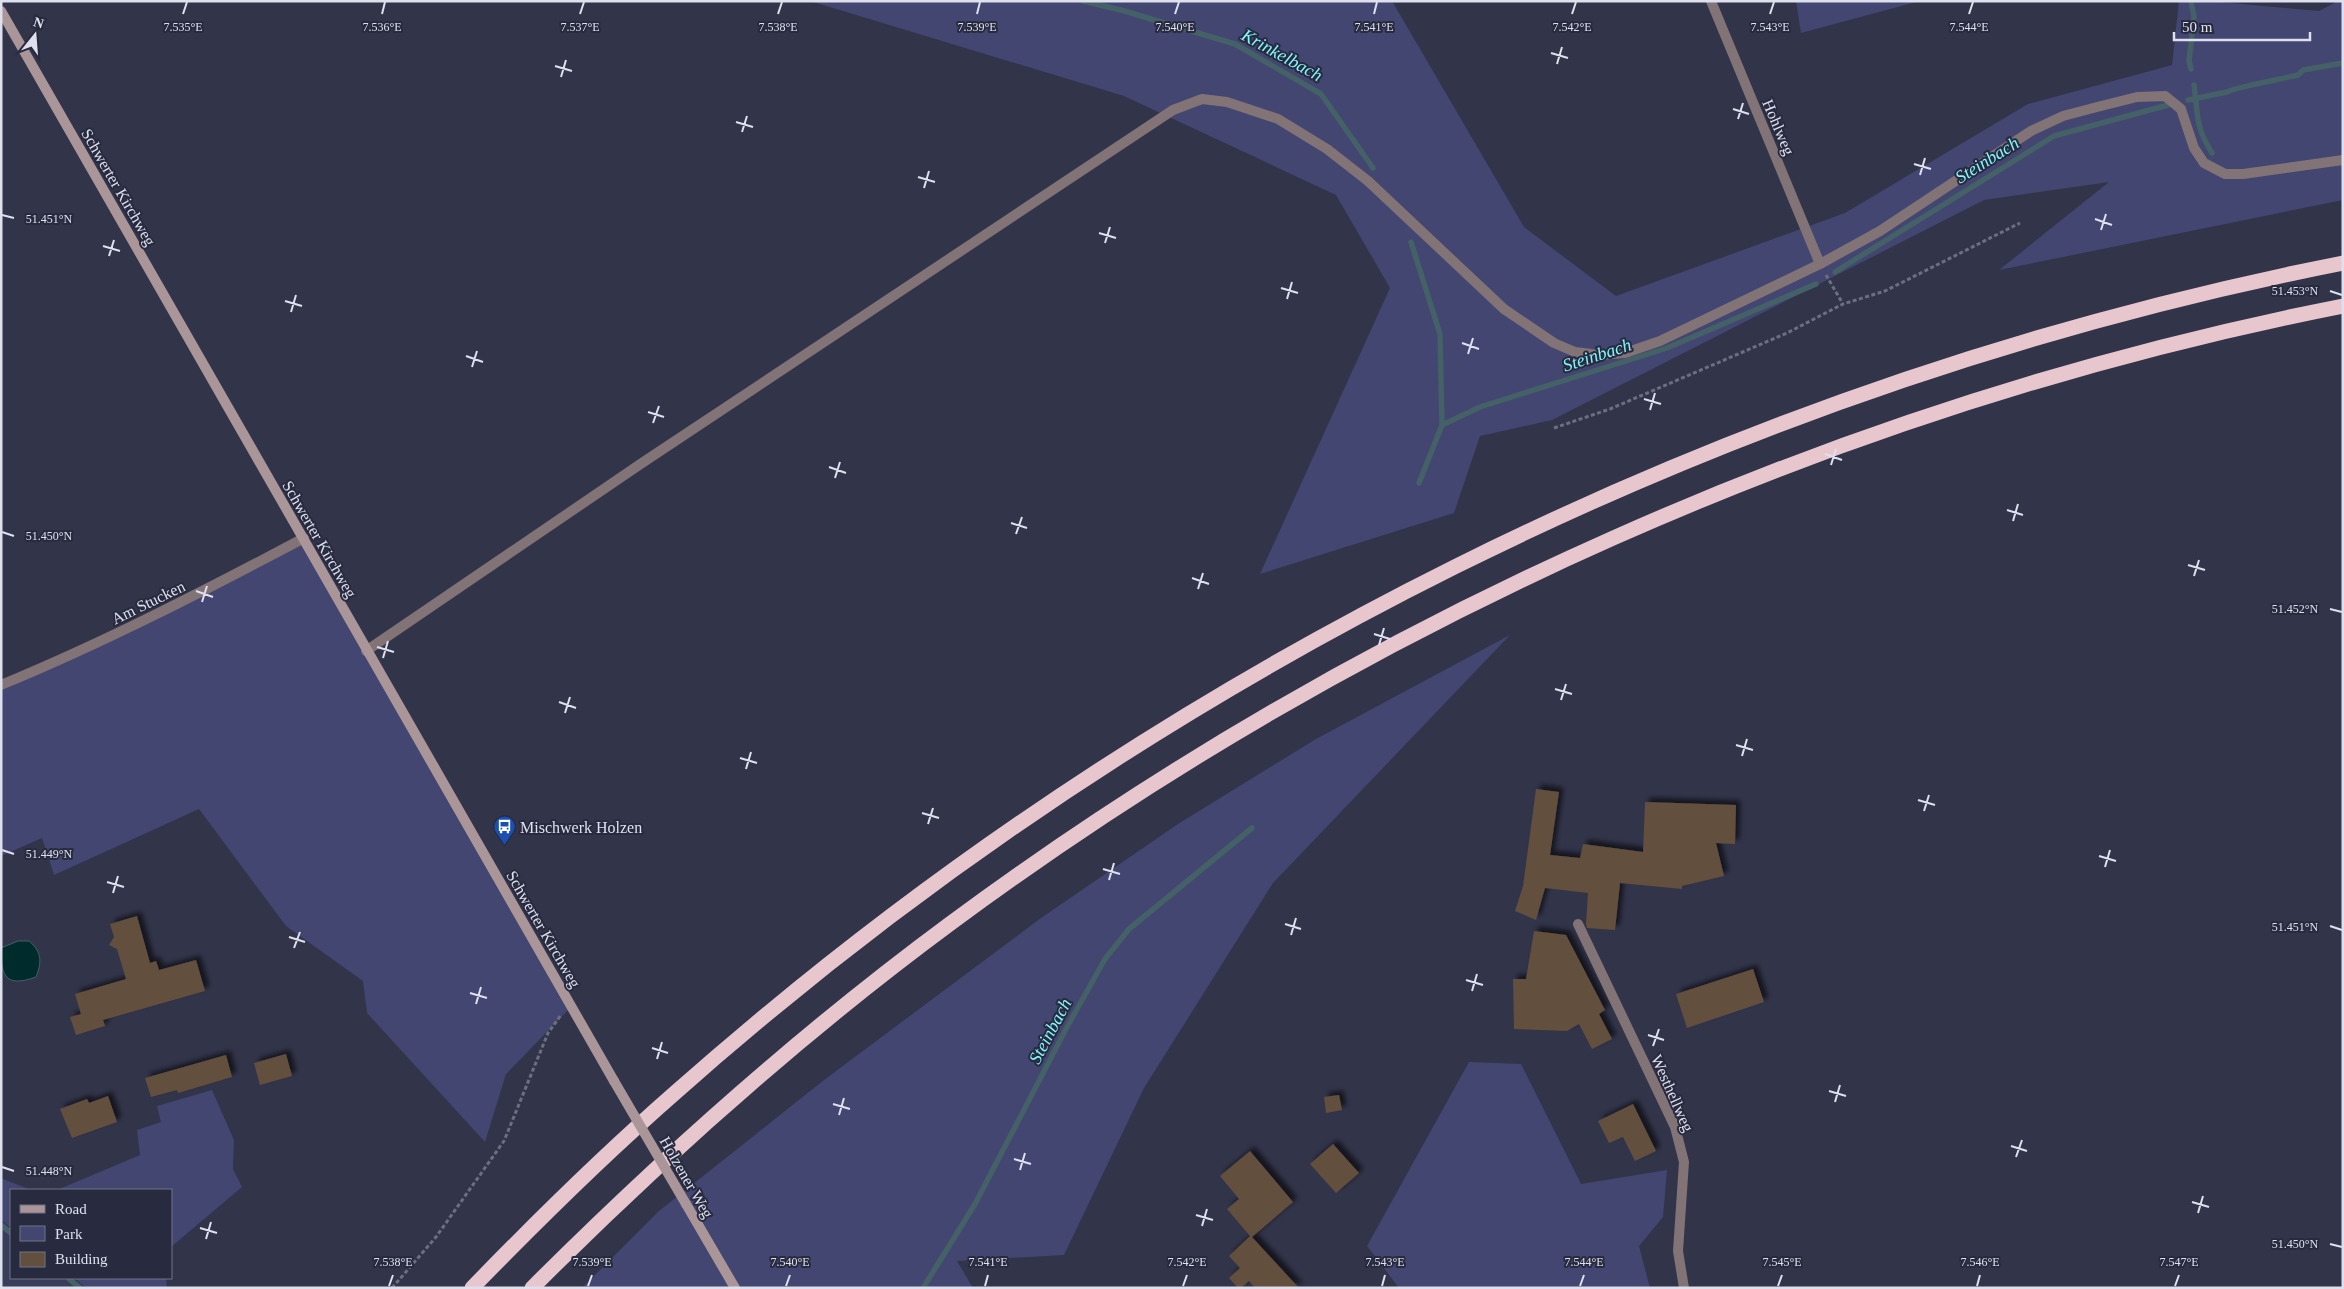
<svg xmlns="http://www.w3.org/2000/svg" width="2344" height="1289" viewBox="0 0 2344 1289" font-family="'Times New Roman',serif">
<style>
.built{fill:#3a3d59}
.green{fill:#424670}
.water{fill:#002b2c;stroke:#436166}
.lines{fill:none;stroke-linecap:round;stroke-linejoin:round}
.stream{stroke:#436166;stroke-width:5.5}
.building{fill:#624f3e;filter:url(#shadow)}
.path{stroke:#6d6f81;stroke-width:3;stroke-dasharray:4 2.5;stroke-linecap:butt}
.service{stroke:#817376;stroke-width:10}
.minor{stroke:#817376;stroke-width:10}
.secondary{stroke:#aa9599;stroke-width:10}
.motorway{stroke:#e7c7cd;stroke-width:15}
.secondary-bridge{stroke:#aa9599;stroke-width:10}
.ticks{fill:none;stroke:#dee0ed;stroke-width:2}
.labels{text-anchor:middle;stroke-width:4;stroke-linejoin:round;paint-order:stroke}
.street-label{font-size:16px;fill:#dee0ed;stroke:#282a3f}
.poi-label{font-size:16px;fill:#dee0ed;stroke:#282a3f;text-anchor:start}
.water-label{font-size:18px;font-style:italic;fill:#81f7fa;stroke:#282a3f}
.ticks-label{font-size:12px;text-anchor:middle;fill:#dee0ed;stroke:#282a3f;stroke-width:4;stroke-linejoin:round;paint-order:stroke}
</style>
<defs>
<filter id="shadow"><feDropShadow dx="4.5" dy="-4.5" stdDeviation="2.5" flood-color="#0009"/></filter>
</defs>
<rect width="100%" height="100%" fill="#32344a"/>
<path class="built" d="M1,1221L11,1229V1278H73L85,1288H1Z"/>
<path class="green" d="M810,1H1392L1524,227L1616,296L1845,213L2028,104L2172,65L2179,1H2210L2319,11L2338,1H2343V200L1999,270L2109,182L1984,200L1552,420L1480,436L1454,513L1260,574L1390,288L1336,195L1124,96Z
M1796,1H1920L1801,33Z
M304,538L571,1007L506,1074L485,1142L367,1013L363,981L286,926L199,809L54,875L42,838L1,856V685Z
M1510,635L1273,883L1144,1088L1064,1255L957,1261L973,1288H582L659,1211L824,1080L1041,918L1178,824L1316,739Z
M1469,1062L1521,1064L1581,1184L1667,1170L1663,1217L1639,1246L1650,1288H1399L1367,1246Z
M212,1090L234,1140L233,1169L242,1187L171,1247V1190H57L140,1155L137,1130L161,1122L157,1106Z
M1,1178L31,1190H11V1228L1,1220Z
M74,1278H166L167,1288H86Z"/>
<path class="water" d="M18,941H29C42,952 42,962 36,977C5,988 1,976 1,948Z"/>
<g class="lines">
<path class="stream" d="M1083,1L1121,10L1235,44L1321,94L1373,168
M2191,1L2194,17L2189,61L2191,69
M2194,85C2198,115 2195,126 2212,153
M2188,100L2227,92C2231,88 2287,78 2298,75L2303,70L2343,63
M1411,242L1440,334L1442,425
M1835,272L2054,136L2168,105
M1419,483L1442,425L1480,407L1667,348L1816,284
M1,1225L11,1233
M68,1278L80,1288
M923,1288L975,1204L1067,1027L1105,959L1129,929L1252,828"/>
</g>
<path class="building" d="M1536,789L1559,792L1550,855L1580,858L1583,844L1643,852L1645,802L1736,805L1735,844L1716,843L1724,876L1682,886V889L1620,883L1615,930L1587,928L1586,924L1588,893L1545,888L1536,920L1515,911L1523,886Z
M137,916L150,963L156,961L159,970L196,960L205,991L103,1020L105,1026L76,1035L70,1017L81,1014L75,994L126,979L117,949L109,945L114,937L110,924Z
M1534,931L1566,935L1605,1010L1599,1014L1612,1039L1592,1049L1579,1024L1567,1031L1514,1029L1513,979H1526Z
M1753,969L1764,1002L1687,1028L1676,994Z
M286,1054L292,1076L260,1085L254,1063Z
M226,1055L232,1077L178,1093L177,1090L151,1097L145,1078Z
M1339,1095L1342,1110L1326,1113L1324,1097Z
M108,1096L117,1122L72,1138L60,1109L87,1099L89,1103Z
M1633,1104L1656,1151L1635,1161L1623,1137L1609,1143L1598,1121Z
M1333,1144L1359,1173L1336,1193L1310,1164Z
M1250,1151L1293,1202L1252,1237L1299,1288H1255L1249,1281L1241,1288H1238L1229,1278L1240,1268L1229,1256L1250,1236L1227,1209L1239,1199L1220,1176Z"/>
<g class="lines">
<path class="path" d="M1826,275L1843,304
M1554,428L1610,409L1787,333L1843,304L1885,291L2020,223
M392,1288L436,1237L504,1141L548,1033L561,1015"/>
<path class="service" d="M366,651L642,463L1173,110L1202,99L1227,102L1278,119L1327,149L1368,181L1504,309L1554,343L1575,352L1599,355L1625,353L1660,341L1820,264L1880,231L2031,131L2063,116L2097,107L2137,97L2165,96L2181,109L2194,148L2204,163L2225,174H2243L2343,160"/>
<path class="minor" d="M1711,1L1820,264
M1,685C105,642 204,591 304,538
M1578,924L1675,1127L1684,1162L1678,1251L1684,1288"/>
<path class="secondary" d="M1,11L614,1081
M686,1204L735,1288"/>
<path class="motorway" d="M472,1288C538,1220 605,1154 676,1092C1147,675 1726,385 2343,263
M532,1288C663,1157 802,1033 951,923C1359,621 1845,404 2343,306"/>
<path class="secondary-bridge" d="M614,1081L686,1204"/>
</g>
<path class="ticks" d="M183,14L187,2M382,14L385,2M580,14L584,2M778,14L782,2M977,14L980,2M1175,14L1179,2M1374,14L1377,2M1572,14L1576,2M1770,14L1774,2M1969,14L1973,2M1551,53L1568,58M1557,64L1562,47M555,66L572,71M561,77L566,60M1733,109L1749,114M1738,119L1743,103M736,122L753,127M742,132L747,116M1914,164L1931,169M1920,175L1925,158M918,177L935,182M924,188L929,171M2,215L14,218M2095,219L2112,225M2101,230L2106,214M1099,233L1116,238M1105,243L1110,227M103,246L120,251M109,256L114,240M1281,288L1298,293M2330,291L2342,295M1287,299L1292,282M285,301L302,306M291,312L296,295M1462,343L1479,349M1468,354L1473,338M466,356L483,362M472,367L477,351M1644,399L1661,404M1650,410L1655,393M648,412L664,417M653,423L659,406M1825,454L1842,460M1831,465L1836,449M829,467L846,473M835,478L840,462M2007,510L2023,515M2013,521L2018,504M1011,523L1027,528M2,532L14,536M1016,534L1022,517M2188,565L2205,570M2194,576L2199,560M1192,578L1209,584M1198,589L1203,573M196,591L213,597M202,602L207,586M2330,609L2342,612M1374,634L1390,639M1379,645L1384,628M377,647L394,652M383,658L388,641M1555,689L1572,694M1561,700L1566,684M559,702L576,708M565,713L570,697M1736,745L1753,750M1742,756L1747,739M740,758L757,763M746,769L751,752M1918,800L1935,805M1924,811L1929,795M922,813L939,818M928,824L933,808M2,850L14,854M2099,856L2116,861M2105,867L2110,850M1103,869L1120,874M1109,880L1114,863M107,882L124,887M113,893L118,876M1285,924L1301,929M2330,926L2342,930M1291,935L1296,918M289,937L305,942M294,948L300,932M1466,980L1483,985M1472,991L1477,974M470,993L487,998M476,1004L481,987M1648,1035L1664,1040M1653,1046L1659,1029M652,1048L668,1053M657,1059L662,1042M1829,1091L1846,1096M1835,1102L1840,1085M833,1104L850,1109M839,1115L844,1098M2011,1146L2027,1151M2016,1157L2022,1140M1014,1159L1031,1164M2,1167L14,1171M1020,1170L1025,1153M2192,1202L2209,1207M2198,1213L2203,1196M1196,1215L1213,1220M1202,1226L1207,1209M200,1228L217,1233M206,1239L211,1222M2330,1244L2342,1247M389,1286L393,1275M588,1286L592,1275M786,1286L790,1275M985,1286L988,1275M1183,1286L1187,1275M1382,1286L1385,1275M1580,1286L1584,1275M1778,1286L1782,1275M1977,1286L1980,1275M2175,1286L2179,1275"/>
<defs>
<symbol id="bus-pin" viewBox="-11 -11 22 30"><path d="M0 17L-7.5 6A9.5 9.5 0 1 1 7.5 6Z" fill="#1a4fb4" stroke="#282a3f"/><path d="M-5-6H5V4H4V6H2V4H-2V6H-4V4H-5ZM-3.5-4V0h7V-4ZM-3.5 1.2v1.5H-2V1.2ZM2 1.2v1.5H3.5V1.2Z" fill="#fff"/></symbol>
</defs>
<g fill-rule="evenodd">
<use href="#bus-pin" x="492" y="814" width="25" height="34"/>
</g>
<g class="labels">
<g class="street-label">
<text transform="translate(1779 127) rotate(67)" y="6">Hohlweg</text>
<text transform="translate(119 187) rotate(60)" y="6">Schwerter Kirchweg</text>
<text transform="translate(320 539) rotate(60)" y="6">Schwerter Kirchweg</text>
<text transform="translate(148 602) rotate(-26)" y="6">Am Stucken</text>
<text transform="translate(544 929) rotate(60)" y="6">Schwerter Kirchweg</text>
<text transform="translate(1673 1093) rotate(66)" y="6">Westhellweg</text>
<text transform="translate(687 1177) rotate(60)" y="6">Holzener Weg</text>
</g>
<g class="poi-label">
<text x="520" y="833">Mischwerk Holzen</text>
</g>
<g class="water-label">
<text transform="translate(1282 55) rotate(29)" y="6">Krinkelbach</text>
<text transform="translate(1987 160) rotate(-32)" y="6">Steinbach</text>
<text transform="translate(1597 355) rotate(-18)" y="6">Steinbach</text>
<text transform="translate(1050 1031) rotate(-62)" y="6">Steinbach</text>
</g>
</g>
<g class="ticks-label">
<text x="183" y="31">7.535°E</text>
<text x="382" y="31">7.536°E</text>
<text x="580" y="31">7.537°E</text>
<text x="778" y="31">7.538°E</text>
<text x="977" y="31">7.539°E</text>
<text x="1175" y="31">7.540°E</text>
<text x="1374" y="31">7.541°E</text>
<text x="1572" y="31">7.542°E</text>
<text x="1770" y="31">7.543°E</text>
<text x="1969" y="31">7.544°E</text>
<text x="49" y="223">51.451°N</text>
<text x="2295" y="295">51.453°N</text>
<text x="49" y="540">51.450°N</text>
<text x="2295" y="613">51.452°N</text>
<text x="49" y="858">51.449°N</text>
<text x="2295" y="931">51.451°N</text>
<text x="49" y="1175">51.448°N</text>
<text x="2295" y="1248">51.450°N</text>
<text x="393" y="1266">7.538°E</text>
<text x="592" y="1266">7.539°E</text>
<text x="790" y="1266">7.540°E</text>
<text x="988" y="1266">7.541°E</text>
<text x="1187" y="1266">7.542°E</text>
<text x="1385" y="1266">7.543°E</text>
<text x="1584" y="1266">7.544°E</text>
<text x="1782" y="1266">7.545°E</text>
<text x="1980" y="1266">7.546°E</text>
<text x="2179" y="1266">7.547°E</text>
</g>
<rect width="2344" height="1289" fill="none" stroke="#dee0ed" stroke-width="5"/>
<rect x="10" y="1189" width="162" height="90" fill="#282a3f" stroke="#717385"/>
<rect x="20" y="1205" width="25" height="8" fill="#aa9599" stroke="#717385"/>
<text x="55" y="1214" font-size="15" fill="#dee0ed">Road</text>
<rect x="20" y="1226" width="25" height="15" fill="#424670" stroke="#717385"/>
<text x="55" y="1239" font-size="15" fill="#dee0ed">Park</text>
<rect x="20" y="1252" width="25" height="15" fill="#624f3e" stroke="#717385"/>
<text x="55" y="1264" font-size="15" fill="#dee0ed">Building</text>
<g transform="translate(35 35) rotate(17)" stroke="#282a3f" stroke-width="4" paint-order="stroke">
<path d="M0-4L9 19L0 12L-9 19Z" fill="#dee0ed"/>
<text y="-8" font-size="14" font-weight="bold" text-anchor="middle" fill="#dee0ed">N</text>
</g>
<path d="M2174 32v8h136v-8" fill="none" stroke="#dee0ed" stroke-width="2.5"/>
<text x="2182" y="32" font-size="15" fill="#dee0ed" stroke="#282a3f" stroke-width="4" paint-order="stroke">50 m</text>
</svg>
